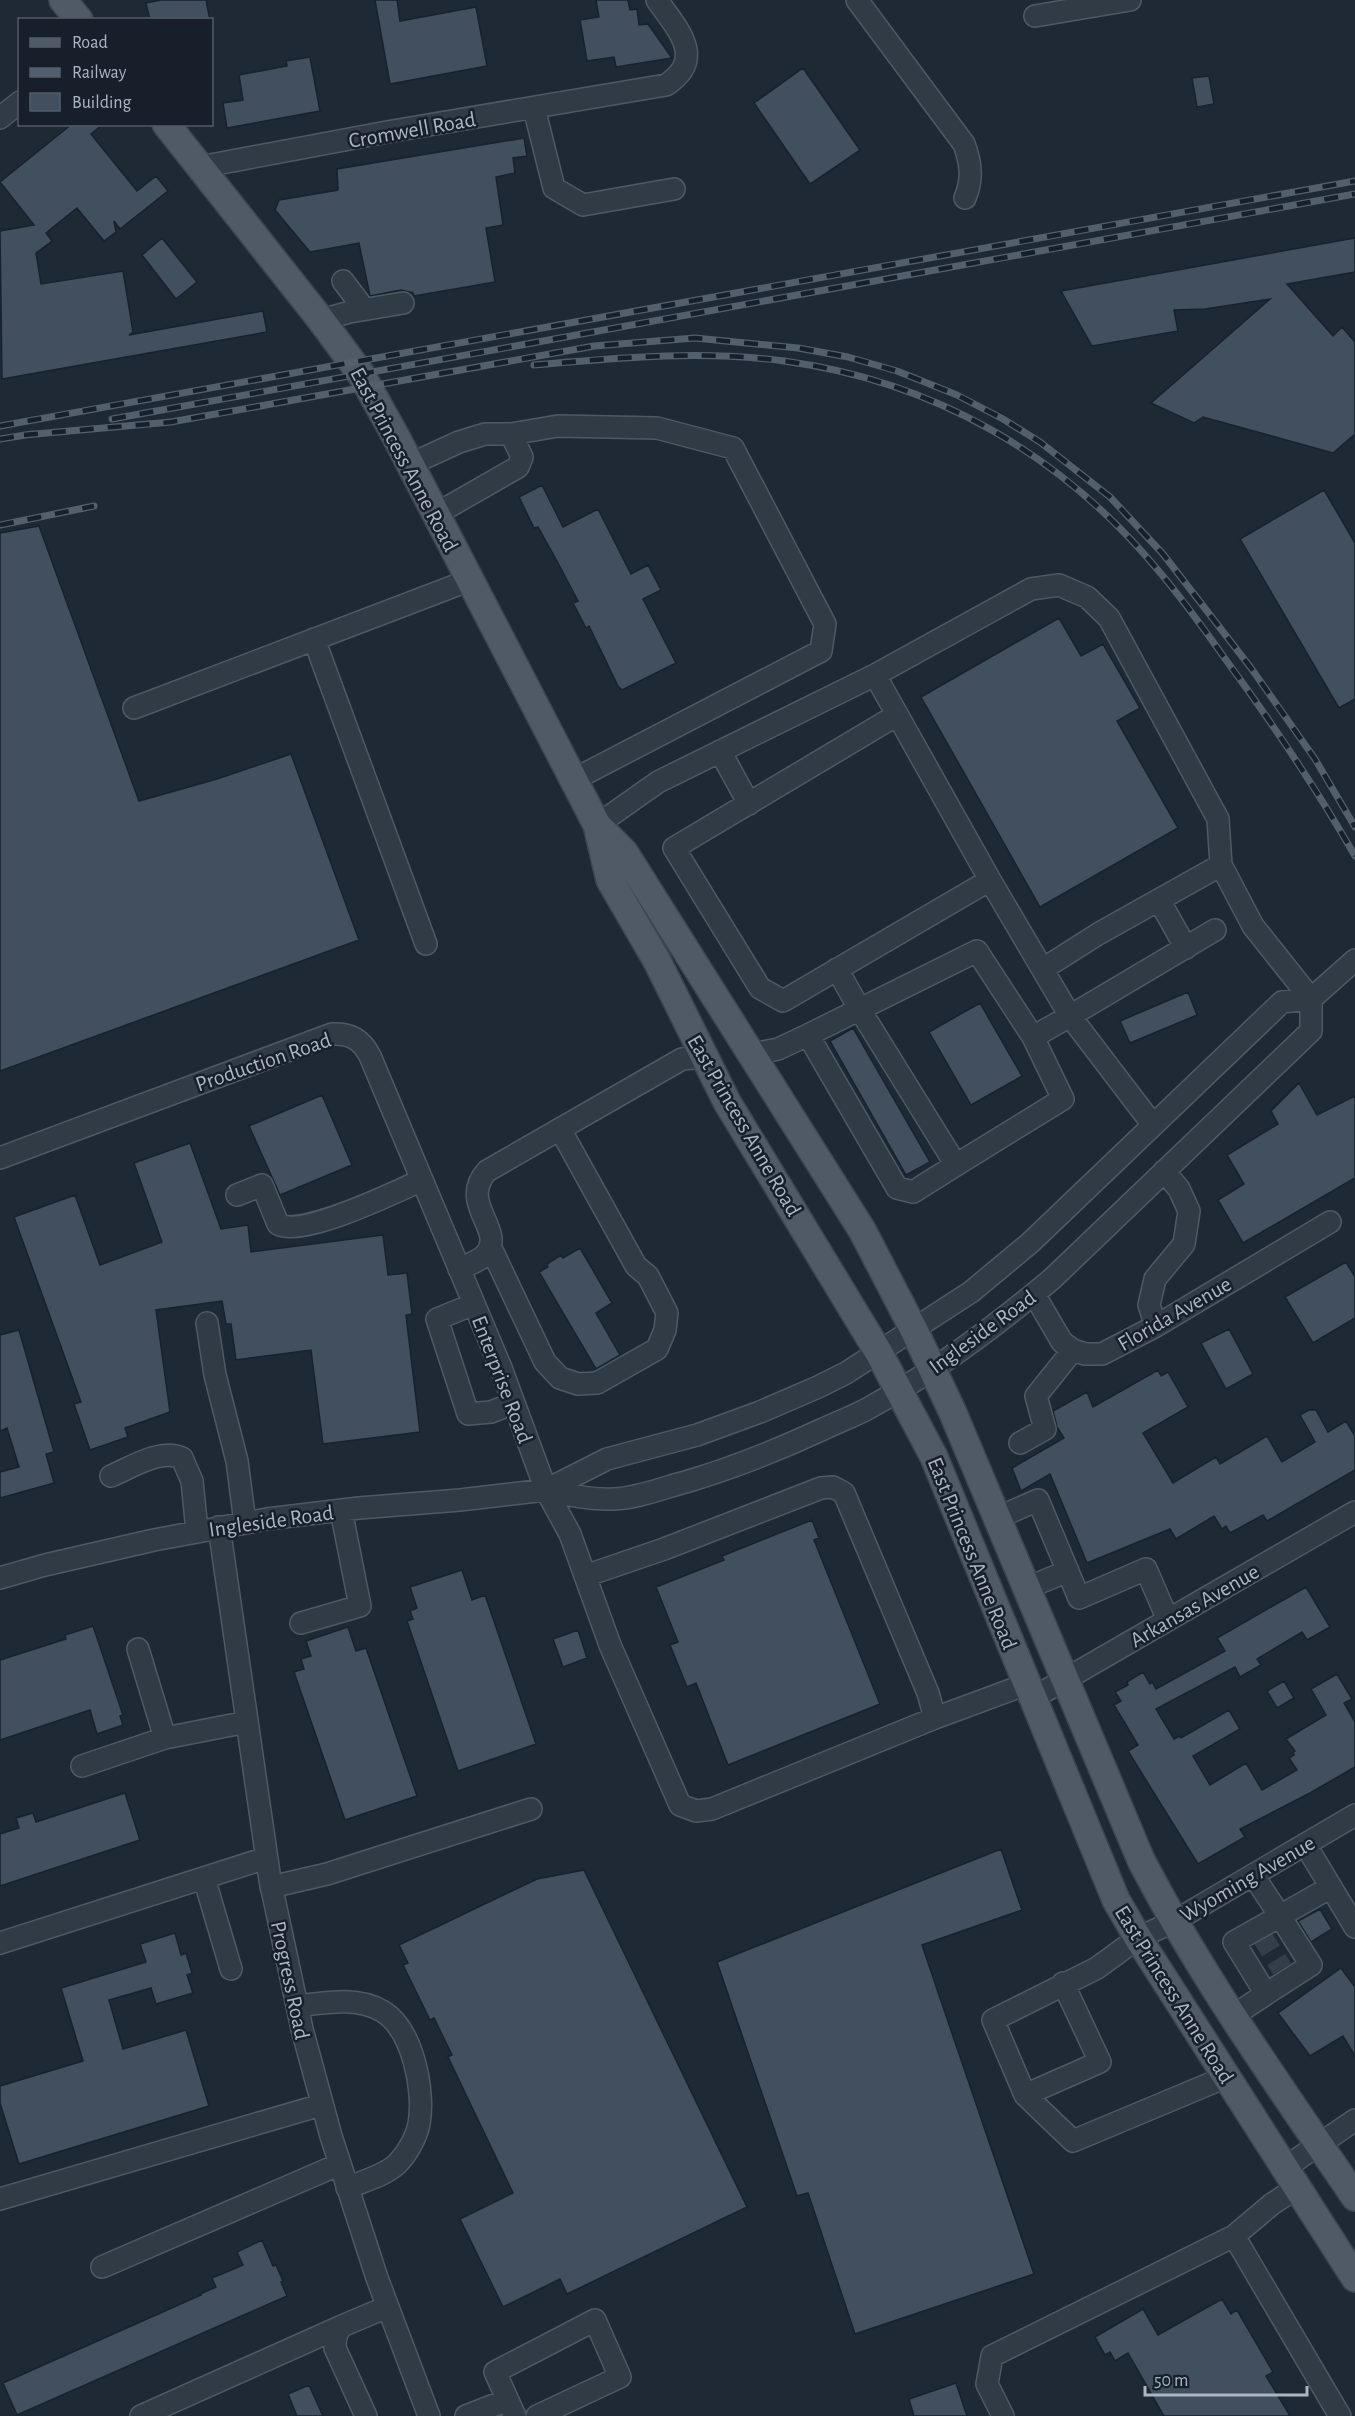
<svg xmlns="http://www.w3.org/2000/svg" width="1355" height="2416" viewBox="0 0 1355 2416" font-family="'Alegreya Sans',sans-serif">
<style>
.building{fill:#414f5e;stroke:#19222c;stroke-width:1.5}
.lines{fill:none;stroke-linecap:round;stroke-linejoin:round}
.minor-tunnel{stroke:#333e4a;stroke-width:21;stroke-dasharray:21 10;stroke-linecap:butt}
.minor-casing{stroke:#4f5964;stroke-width:24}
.major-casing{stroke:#3b444f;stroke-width:30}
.minor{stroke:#313b46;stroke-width:21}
.major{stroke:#4f5a66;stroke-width:27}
.rail-casing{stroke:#535f6d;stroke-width:7}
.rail{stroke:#17202a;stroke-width:4.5;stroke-dasharray:14;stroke-linecap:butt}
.labels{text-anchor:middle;stroke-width:5;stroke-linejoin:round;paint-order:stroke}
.street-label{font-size:22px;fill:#abb6c4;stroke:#17202a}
</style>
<rect width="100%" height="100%" fill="#1e2935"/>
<path class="building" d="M161,0H206L210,20H150L146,3Z
M375,0H397L400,21L476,7L487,66L390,84Z
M596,0H628L630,10L637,9L639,25L648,24L672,58L616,67L614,57L587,61L580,20L599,17Z
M310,57L320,111L227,128L223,103L243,100L239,75L287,66L286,61Z
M803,68L860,150L810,184L754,103Z
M1209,76L1214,104L1197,107L1192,78Z
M72,124H103L91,134L137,191L156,176L168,191L120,229L114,221L116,232L104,241L77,208L46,233L52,241L36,253L41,284L123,271L133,332L129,335L263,311L267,332L2,379L0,231L34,225L0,182Z
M524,138L527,156L513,158L515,173L496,177L503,225L486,228L495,282L414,296L413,293L401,290L370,296L359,243L310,252L275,210L279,200L338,190L337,169Z
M162,238L197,282L176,299L142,255Z
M1355,238V272L1287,284L1333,336L1342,327L1355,342V434L1333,453L1203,417L1194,423L1151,403L1270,299L1205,309L1174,310L1178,331L1092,346L1061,291Z
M542,485L563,527L598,509L631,574L648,565L661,590L643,599L676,663L622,690L618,686L589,626L586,628L573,603L578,601L558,563L538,527L534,528L519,497Z
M1324,490L1355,543V699L1339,708L1240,539Z
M39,526L139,801L217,779L291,754L359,940L0,1071V533Z
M1059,618L1081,656L1103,644L1140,708L1117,721L1178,828L1040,907L921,697Z
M1188,992L1197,1015L1130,1043L1120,1021Z
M980,1003L1022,1076L971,1105L929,1032Z
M853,1028L930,1162L906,1175L830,1041Z
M1299,1083L1317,1115L1355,1096V1178L1243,1243L1218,1200L1244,1184L1227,1155L1278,1124L1271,1111Z
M322,1095L352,1165L280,1195L249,1126Z
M190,1143L221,1229L248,1225L251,1252L383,1235L388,1275L407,1273L412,1314L406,1315L420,1432L323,1444L311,1350L236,1360L231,1324H226L222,1301L156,1310L170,1412L125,1428L128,1437L90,1450L74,1404L81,1402L14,1217L75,1195L100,1265L162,1242L134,1163Z
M580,1248L612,1303L596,1313L620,1355L596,1369L539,1272L548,1267L547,1264L561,1255L563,1258Z
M1346,1262L1355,1277V1318L1313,1343L1285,1297Z
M1229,1329L1253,1374L1226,1389L1201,1343Z
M19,1330L54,1452L46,1454L54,1483L0,1498V1472L19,1467L7,1428L0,1431V1335Z
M1158,1370L1161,1376L1168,1372L1188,1407L1143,1433L1173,1483L1216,1457L1220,1464L1267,1436L1282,1462L1315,1442L1300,1415L1309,1410H1316L1328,1432L1346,1421L1355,1436V1470L1267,1521L1263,1515L1230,1533L1226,1526L1222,1529L1214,1516L1176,1539L1170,1529L1087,1563L1050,1474L1021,1491L1012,1468L1064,1438L1057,1427L1053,1411L1087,1392L1093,1407Z
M812,1520L819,1538L814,1540L880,1704L728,1765L696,1683L687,1687L670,1645L678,1642L656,1587L724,1560L722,1556Z
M462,1570L472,1600L485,1595L536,1744L458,1771L407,1621L413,1619L410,1611L417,1608L410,1587Z
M1306,1587L1330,1627L1307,1640L1302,1632L1257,1659L1261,1665L1240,1677L1235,1667L1156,1709L1174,1739L1180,1736L1181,1738L1229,1710L1240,1729L1193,1756L1210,1785L1246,1763L1262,1790L1297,1770L1289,1758L1294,1755L1293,1752L1295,1751L1286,1739L1326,1715L1311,1689L1337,1674L1352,1699L1344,1703L1355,1722V1767L1310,1793L1240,1829L1245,1837L1198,1864L1128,1751L1138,1745L1114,1705L1121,1701L1115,1692L1128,1685L1127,1682L1143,1672L1150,1684L1152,1682L1156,1689L1225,1651L1217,1638Z
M93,1626L123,1715L120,1716L123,1725L97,1734L90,1710L0,1740V1660L66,1639L65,1635Z
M348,1627L356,1651L366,1648L417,1796L345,1820L294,1672L304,1669L301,1659L311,1656L306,1641Z
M578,1630L587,1658L563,1667L553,1639Z
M1284,1681L1294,1698L1277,1708L1267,1691Z
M125,1793L140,1840L0,1886V1834L19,1828L16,1818L33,1813L36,1822Z
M1001,1849L1022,1910L922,1945L1034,2274L855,2334L808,2193L797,2196L717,1962Z
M584,1870L747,2207L567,2294L560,2279L503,2307L460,2219L513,2193L448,2057L452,2055L434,2018L430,2020L403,1965L408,1963L399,1945L537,1879Z
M1320,1909L1332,1929L1311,1942L1298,1921Z
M175,1933L181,1955L186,1953L192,1973L187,1975L193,1993L156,2004L151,1988L109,2000L123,2049L186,2030L209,2106L19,2164L0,2103V2086L83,2061L61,1988L146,1962L140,1944Z
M1341,1968L1355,1987V2056L1343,2036L1310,2056L1278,2013Z
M262,2240L273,2266L276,2265L283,2281L281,2282L287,2296L17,2415L3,2383L201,2295L200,2294L216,2287L212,2278L243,2265L237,2252Z
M1222,2299L1231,2314L1237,2310L1273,2372L1266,2376L1290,2416H1164L1128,2353L1115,2361L1110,2352L1105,2355L1095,2337L1143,2309L1158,2335Z
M956,2383L967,2416H914L909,2399Z
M309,2385L323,2416H297L288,2394Z"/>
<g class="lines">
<path class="minor-tunnel" d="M1260,1933L1282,1969"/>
<defs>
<path id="minor" d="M857,0L964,144C971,163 973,179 965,198
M1035,16L1130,0
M534,108L554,188L583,205L674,189
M0,118L20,102
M200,167L387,132L666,85C707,58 677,29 657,0
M343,281L364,309
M321,320L350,312L403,303
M411,464L459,442L485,434H511L558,426L657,428L733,448L825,624L821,651L573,780
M436,514L518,467L522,457L511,434
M314,639L426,944
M875,675L1031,589L1059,585L1087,597L1109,618L1218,819L1221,865
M134,708L470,580
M897,715L674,848L760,988L783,1001L990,880
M720,751L749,804
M597,825L658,782L875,675L990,880L1070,1016L1215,930
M1159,900L1186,948
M837,969L860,1010L956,1165L1063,1099L1033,1037
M1043,969L1098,934L1221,865L1253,926L1311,999
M808,1035L897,1188L913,1192L956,1165
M753,1054L778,1049L808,1035L977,951L1033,1037L1070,1016L1153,1125
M0,1158L332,1034C350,1033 361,1039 370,1056L501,1368L546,1490L570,1534L610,1645L680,1805L696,1811L712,1809L935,1718L928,1693L844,1493L833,1487L821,1488L664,1549L585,1576
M237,1195L262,1185L278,1224C301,1238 396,1192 422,1180
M490,1246L545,1362L560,1378L578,1384L597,1383L657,1349L665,1330L667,1313L648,1276L636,1266L560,1129
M459,1269C467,1265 478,1262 485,1255C508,1231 457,1204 487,1171L682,1059L705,1057
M1034,1294L1062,1342L1073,1350L1085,1354H1102L1156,1326L1330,1222
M474,1304L437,1319L468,1414L491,1412L514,1403
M207,1323L215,1375L237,1461L245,1523
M1156,1326L1149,1305L1155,1279L1184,1244L1189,1211L1179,1189L1164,1171
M1020,1443L1045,1429L1036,1396L1073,1350
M111,1476C132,1467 161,1448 182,1458L192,1481L197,1531
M546,1490C568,1495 591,1500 614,1499C639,1498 665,1487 689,1481C735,1467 778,1450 821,1430C836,1423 852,1417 867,1409C933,1373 995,1327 1053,1278L1311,1031V999
M997,1518L1038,1500L1079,1598L1146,1569L1168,1620
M219,1527L270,1880L302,2029L331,2136L377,2278L429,2416
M0,1578L45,1565L154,1540L267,1519L359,1508L460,1500L546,1490L607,1459L697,1435L760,1412L818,1387L846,1373L971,1292L1030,1243L1282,1002L1311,999L1355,960
M1027,1588L1068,1571
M301,1623L360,1606L341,1510
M138,1649L165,1738L247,1722
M1033,1698L1355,1512
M935,1718L1027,1684
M82,1766L165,1738
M1305,1844L1355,1927
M1253,1875L1280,1916L1331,1887
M204,1878L231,1969
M271,1887L327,1874L531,1809
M0,1943L266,1858
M297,2006C324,2003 357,1996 382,2011C413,2029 425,2091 419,2124C416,2138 407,2154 397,2164C384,2176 363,2181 347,2188
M1233,2016L1266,1994L1234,1942L1280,1916L1311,1965L1266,1994
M1226,2077L1073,2141L1025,2095L993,2020L1097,1968L1138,1938L1173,1922L1355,1815
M1025,2095L1100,2062L1063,1983
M1286,2167L1355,2120
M1298,2187L1272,2204L1234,2236L1340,2416
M0,2199L321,2105
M102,2267L340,2164
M141,2416L342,2326
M366,2416L335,2348C335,2339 336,2333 342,2326L387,2307
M466,2416L507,2400
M515,2416L495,2372L595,2320L620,2377L537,2416
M1003,2416L987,2384L992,2356L1234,2236"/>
<path id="major" d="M63,0L79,20
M166,124L321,320L361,374L396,437L597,825L610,880L657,961L727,1102L879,1353L934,1457L1116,1900L1138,1938L1355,2278
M598,826L624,852L862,1230L914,1330L953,1413L1141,1860C1202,1978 1280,2087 1355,2197"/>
</defs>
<use href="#minor" class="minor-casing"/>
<use href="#major" class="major-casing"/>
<use href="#minor" class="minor"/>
<use href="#major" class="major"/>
<defs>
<path id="rail" d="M534,365C617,358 700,350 784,361C933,381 1061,454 1157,569C1182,598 1204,629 1226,660C1273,724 1316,788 1355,856
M112,419L1355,194
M0,426L1355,181
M24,435L171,422L594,346L695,338L798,348L848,357L897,371L957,395L1003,419L1040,442L1110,497L1163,554L1251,668L1315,759L1355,827
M0,439L32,434
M0,525L94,506"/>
</defs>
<use href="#rail" class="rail-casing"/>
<use href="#rail" class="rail"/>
</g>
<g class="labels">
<g class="street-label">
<text transform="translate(412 129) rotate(-10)" y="8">Cromwell Road</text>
<text transform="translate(405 459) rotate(62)" y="8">East Princess Anne Road</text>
<text transform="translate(263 1061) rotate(-19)" y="8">Production Road</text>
<text transform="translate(745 1125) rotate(60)" y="8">East Princess Anne Road</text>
<text transform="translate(1174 1313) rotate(-30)" y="8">Florida Avenue</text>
<text transform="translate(982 1331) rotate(-36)" y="8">Ingleside Road</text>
<text transform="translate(503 1379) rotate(69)" y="8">Enterprise Road</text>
<text transform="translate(271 1520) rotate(-8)" y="8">Ingleside Road</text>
<text transform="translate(973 1553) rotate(68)" y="8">East Princess Anne Road</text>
<text transform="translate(1194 1605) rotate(-30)" y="8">Arkansas Avenue</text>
<text transform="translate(1247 1878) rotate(-30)" y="8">Wyoming Avenue</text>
<text transform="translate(291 1980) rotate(78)" y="8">Progress Road</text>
<text transform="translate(1175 1994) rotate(58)" y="8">East Princess Anne Road</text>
</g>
</g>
<rect x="18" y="18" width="195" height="108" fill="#17202a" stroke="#525c68" stroke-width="1.5"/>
<rect x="30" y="38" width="30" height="9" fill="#4f5a66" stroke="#525c68" stroke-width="1.5"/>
<text x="72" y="48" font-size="18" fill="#abb6c4">Road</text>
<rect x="30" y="68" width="30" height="9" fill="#535f6d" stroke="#525c68" stroke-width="1.5"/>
<text x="72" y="78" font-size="18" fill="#abb6c4">Railway</text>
<rect x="30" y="93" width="30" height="18" fill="#414f5e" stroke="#525c68" stroke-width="1.5"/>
<text x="72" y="108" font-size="18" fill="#abb6c4">Building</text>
<path d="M1145 2386v9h162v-9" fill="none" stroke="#abb6c4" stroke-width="3"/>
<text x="1154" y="2386" font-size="18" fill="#abb6c4" stroke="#17202a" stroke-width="4.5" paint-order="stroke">50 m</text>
</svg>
